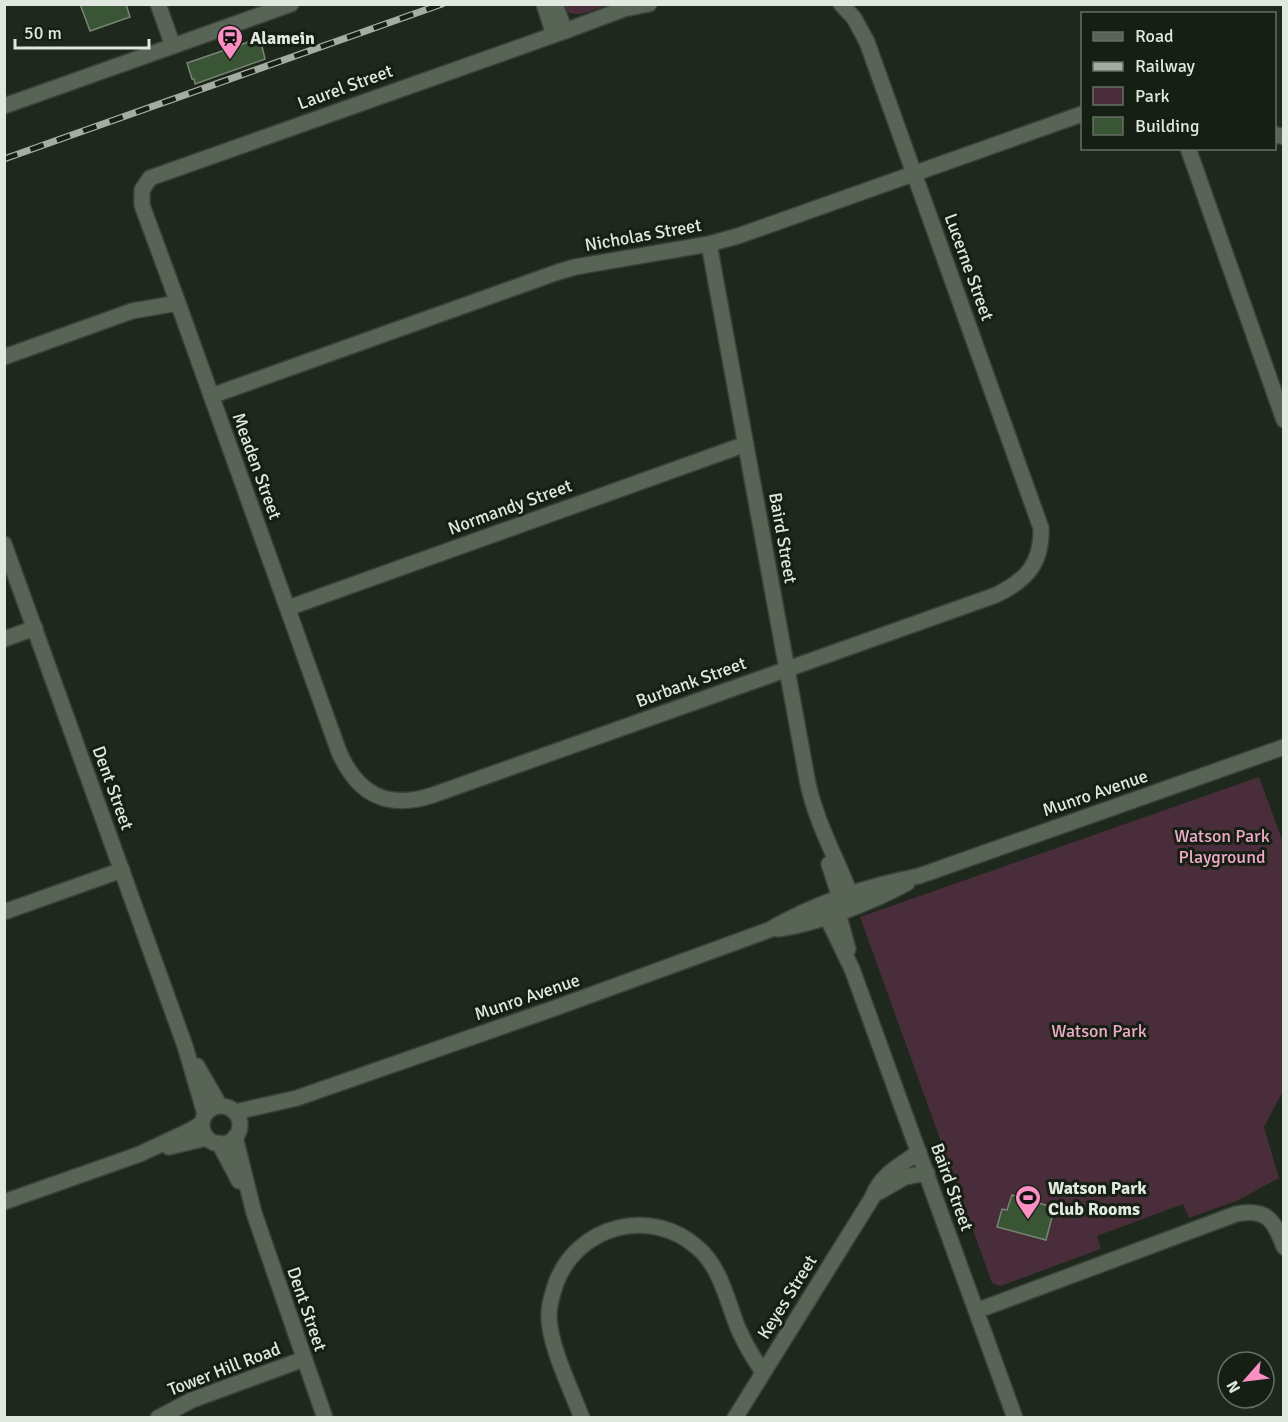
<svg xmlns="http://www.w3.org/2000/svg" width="1288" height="1422" viewBox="0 0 1288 1422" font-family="Signika,sans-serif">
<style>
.green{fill:#492d3a}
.building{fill:#3a5535;stroke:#788475;stroke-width:1.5}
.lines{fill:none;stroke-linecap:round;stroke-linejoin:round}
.minor-casing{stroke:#394337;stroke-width:18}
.tertiary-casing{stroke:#394337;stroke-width:18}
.minor{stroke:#586455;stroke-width:15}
.tertiary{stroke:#586455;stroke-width:15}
.rail-casing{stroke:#a5ada3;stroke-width:7}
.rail{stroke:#151f13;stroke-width:4.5;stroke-dasharray:14;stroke-linecap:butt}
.labels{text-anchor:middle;stroke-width:6;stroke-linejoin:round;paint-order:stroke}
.poi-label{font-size:18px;font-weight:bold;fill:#e1e8df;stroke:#151f13;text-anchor:start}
.street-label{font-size:18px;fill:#e1e8df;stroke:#151f13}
.park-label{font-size:18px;fill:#f0aaca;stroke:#151f13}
</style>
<rect width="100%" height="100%" fill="#1e281c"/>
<path class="green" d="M561,5H609C593,9 571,23 561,5Z
M1259,777L1284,845L1283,1091L1264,1127L1279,1178L1239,1200L1189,1218L1183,1204L1097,1236L1101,1249L1000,1286L992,1283L860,917Z"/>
<path class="building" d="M80,4H126L130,17L90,31Z
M260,38L265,59L195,84L194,79H192L187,63Z
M1012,1195L1049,1206L1048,1212L1053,1213L1046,1240L997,1227L1002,1209L1007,1210Z"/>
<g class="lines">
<defs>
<path id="minor" d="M565,31L624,9L649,4
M4,106L173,46
M1274,134L1284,137
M1188,148L1284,420
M709,244L808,784C818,828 839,862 854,904
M178,303L339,752C358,795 387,810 433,795L996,595C1027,580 1042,563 1041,528L867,42L854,18L841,4
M211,396L558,272L575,267L709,244L738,236L1082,114
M288,608L746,444
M4,639L35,628
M829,864L844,910
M835,902L848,949
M822,907L852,969L1015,1418
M4,912L122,870
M879,1192L905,1177L927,1173
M976,1311L1236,1214C1267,1208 1274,1220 1284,1247
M158,1418L192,1400L304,1359
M582,1418C571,1389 548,1343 549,1314C549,1303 553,1293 556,1283C578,1225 651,1206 698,1248C721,1268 727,1301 738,1328C745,1344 753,1358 763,1372
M735,1418L872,1198C880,1175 900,1165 919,1152"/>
<path id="tertiary" d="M158,4L173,46L291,4
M544,4L554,35
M4,357L132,311L178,303L142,205V190L150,178L565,31L555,4
M4,544L185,1046L205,1114
M778,929C816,924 873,902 907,883
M197,1066L220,1106
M202 1125a19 19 0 1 1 38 0a19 19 0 1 1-38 0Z
M235,1112L297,1098L555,1008L769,930C815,903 867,886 919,876L1284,747
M235,1137L254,1213L325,1418
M219,1143L239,1181
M169,1147L207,1138
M4,1202L140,1154L191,1130L202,1123"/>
</defs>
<use href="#minor" class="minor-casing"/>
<use href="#tertiary" class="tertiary-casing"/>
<use href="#minor" class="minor"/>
<use href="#tertiary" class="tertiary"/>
<defs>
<path id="rail" d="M4,159L442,4"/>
</defs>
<use href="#rail" class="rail-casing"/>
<use href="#rail" class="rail"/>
</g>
<defs>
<symbol id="station-pin" viewBox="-11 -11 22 30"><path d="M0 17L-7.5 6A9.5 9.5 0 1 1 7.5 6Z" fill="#fb8fc4" stroke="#151f13"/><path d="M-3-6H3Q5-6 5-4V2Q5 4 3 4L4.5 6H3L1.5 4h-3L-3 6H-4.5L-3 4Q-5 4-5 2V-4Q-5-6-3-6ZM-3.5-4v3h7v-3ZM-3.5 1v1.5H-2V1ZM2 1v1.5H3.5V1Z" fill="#111"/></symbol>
<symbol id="stadium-pin" viewBox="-11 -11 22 30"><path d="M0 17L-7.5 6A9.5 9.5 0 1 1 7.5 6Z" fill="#fb8fc4" stroke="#151f13"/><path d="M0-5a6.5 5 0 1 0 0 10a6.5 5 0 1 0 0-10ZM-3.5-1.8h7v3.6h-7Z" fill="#111"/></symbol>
</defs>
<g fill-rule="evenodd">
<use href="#station-pin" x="215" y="23" width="30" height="40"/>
<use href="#stadium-pin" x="1013" y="1183" width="30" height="40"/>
</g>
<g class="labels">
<g class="poi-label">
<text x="250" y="44">Alamein</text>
<text x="1048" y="1194">Watson Park<tspan x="1048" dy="21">Club Rooms</tspan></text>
</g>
<g class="street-label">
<text transform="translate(345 87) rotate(-20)" y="6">Laurel Street</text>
<text transform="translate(643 235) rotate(-10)" y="6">Nicholas Street</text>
<text transform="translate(969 267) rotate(70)" y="6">Lucerne Street</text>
<text transform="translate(257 466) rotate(70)" y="6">Meaden Street</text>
<text transform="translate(510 507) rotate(-20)" y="6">Normandy Street</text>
<text transform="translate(783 538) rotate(80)" y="6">Baird Street</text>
<text transform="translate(691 682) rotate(-20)" y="6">Burbank Street</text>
<text transform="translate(113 788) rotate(70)" y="6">Dent Street</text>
<text transform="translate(1095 793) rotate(-19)" y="6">Munro Avenue</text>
<text transform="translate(527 997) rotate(-19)" y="6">Munro Avenue</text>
<text transform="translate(952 1187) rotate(70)" y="6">Baird Street</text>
<text transform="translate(787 1297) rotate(-58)" y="6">Keyes Street</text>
<text transform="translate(307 1309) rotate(71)" y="6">Dent Street</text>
<text transform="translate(224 1369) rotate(-21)" y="6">Tower Hill Road</text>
</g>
<g class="park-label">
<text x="1222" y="842">Watson Park<tspan x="1222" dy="21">Playground</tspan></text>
<text x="1099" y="1037">Watson Park</text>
</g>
</g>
<rect width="1288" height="1422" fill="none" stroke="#e1e8df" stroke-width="12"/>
<rect x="1081" y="12" width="195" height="138" fill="#151f13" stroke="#676f65" stroke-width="1.5"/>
<rect x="1093" y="32" width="30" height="9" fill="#586455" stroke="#676f65" stroke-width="1.5"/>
<text x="1135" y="42" font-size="18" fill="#e1e8df">Road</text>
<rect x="1093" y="62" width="30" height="9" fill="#a5ada3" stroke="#676f65" stroke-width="1.5"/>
<text x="1135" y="72" font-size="18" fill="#e1e8df">Railway</text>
<rect x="1093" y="87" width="30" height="18" fill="#492d3a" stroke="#676f65" stroke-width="1.5"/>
<text x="1135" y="102" font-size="18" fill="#e1e8df">Park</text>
<rect x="1093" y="117" width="30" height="18" fill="#3a5535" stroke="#676f65" stroke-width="1.5"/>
<text x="1135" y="132" font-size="18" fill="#e1e8df">Building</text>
<g transform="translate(1246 1380) rotate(242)"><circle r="28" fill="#151f13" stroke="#676f65" stroke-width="1.5"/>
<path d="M0-4.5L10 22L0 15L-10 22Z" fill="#fb8fc4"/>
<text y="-9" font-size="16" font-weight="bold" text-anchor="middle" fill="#e1e8df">N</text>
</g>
<path d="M15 39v9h134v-9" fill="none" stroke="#e1e8df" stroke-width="3"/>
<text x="24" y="39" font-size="18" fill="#e1e8df" stroke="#151f13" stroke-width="4.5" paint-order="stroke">50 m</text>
</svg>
